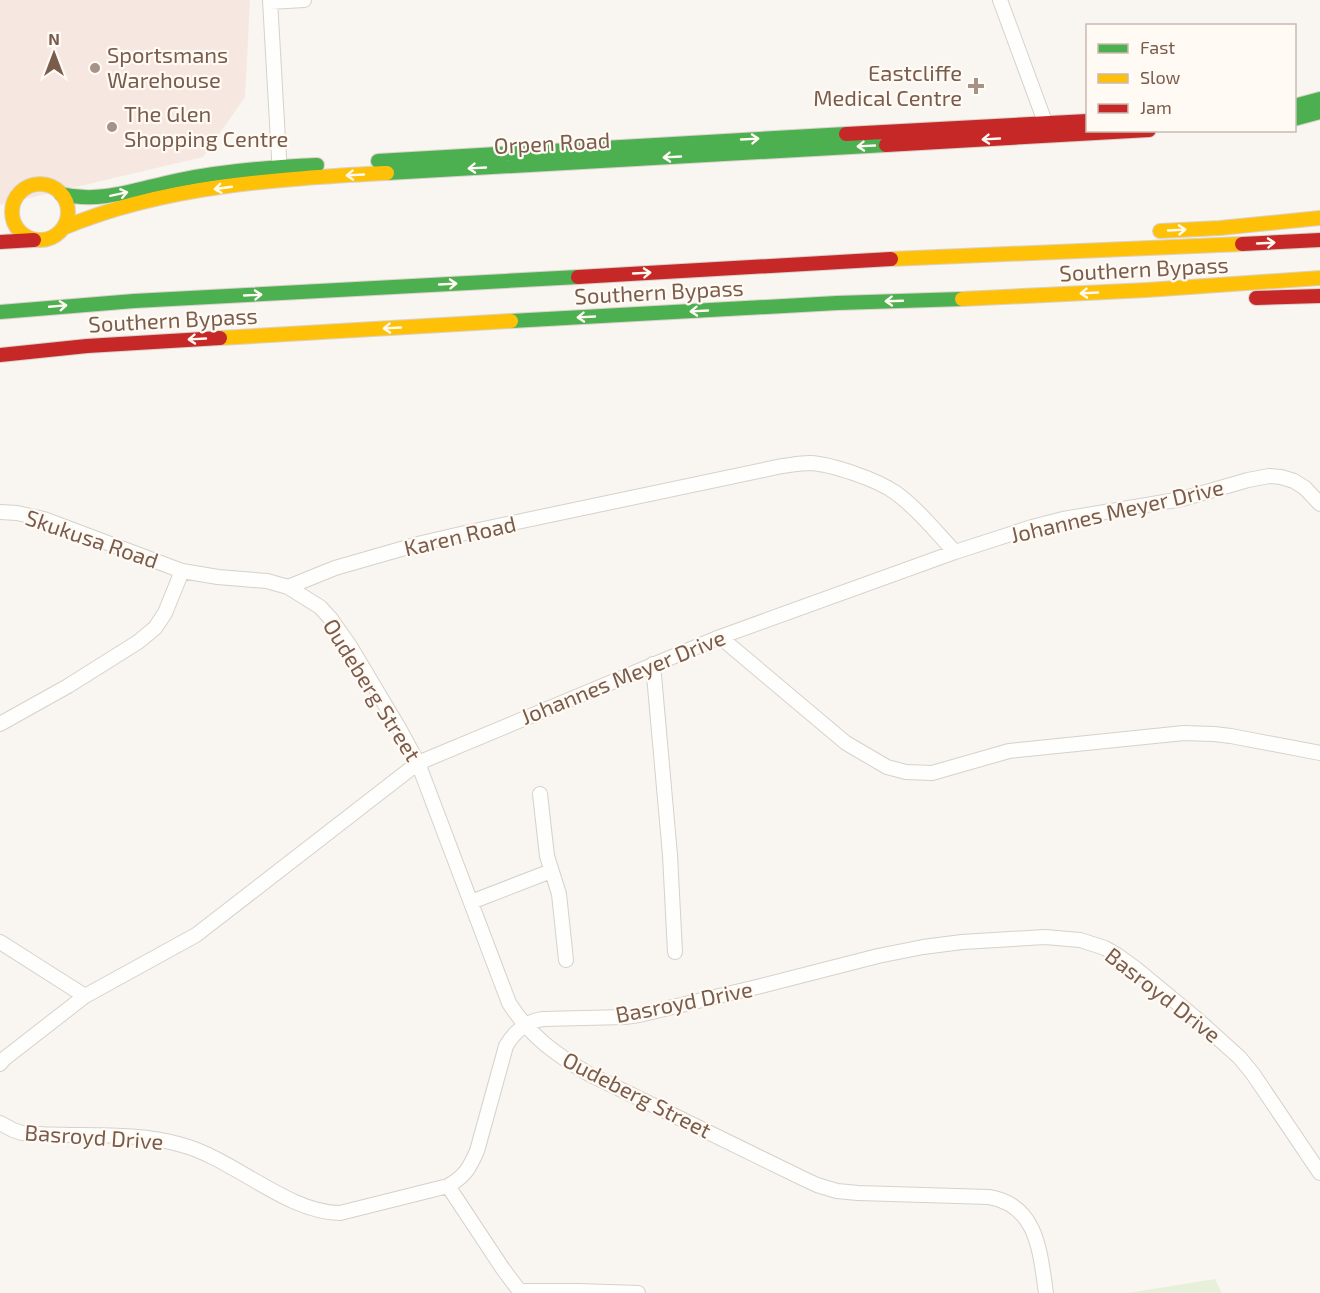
<svg xmlns="http://www.w3.org/2000/svg" width="1320" height="1293" viewBox="0 0 1320 1293" font-family="'Exo 2',sans-serif">
<style>
.commercial{fill:#f6e8e1}
.green{fill:#e7f0db}
.lines{fill:none;stroke-linecap:round;stroke-linejoin:round}
.street-casing{stroke:#d7d1cb;stroke-width:16}
.fast-casing{stroke:#d9d2cb;stroke-width:16}
.slow-casing{stroke:#d9d2cb;stroke-width:16}
.jam-casing{stroke:#d9d2cb;stroke-width:16}
.street{stroke:#fefefd;stroke-width:14}
.fast{stroke:#4caf50;stroke-width:14}
.slow{stroke:#ffc107;stroke-width:14}
.jam{stroke:#c62828;stroke-width:14}
.oneway{stroke:#fffaf3}
.poi-dot{fill:#a69286;stroke:#fffaf3;stroke-width:2}
.labels{text-anchor:middle;stroke-width:4.5;stroke-linejoin:round;paint-order:stroke}
.poi-label{font-size:22px;fill:#7a5c4d;stroke:#fffaf3;text-anchor:start}
.street-label{font-size:22px;fill:#7a5c4d;stroke:#fffaf3}
</style>
<rect width="100%" height="100%" fill="#f9f5f0"/>
<path class="commercial" d="M0,0H250L245,97L203,157L0,205Z"/>
<path class="green" d="M1215,1279L1222,1293H1128Z"/>
<g class="lines">
<defs>
<path id="street" d="M270,0L280,175
M1000,0L1048,130
M270,2L304,0
M0,512L17,513L44,519L182,571
M288,587L320,607L331,619L350,646L399,728L418,763L509,1003C530,1036 555,1054 589,1074L802,1178L817,1185L837,1191L858,1193L989,1197C1038,1205 1040,1253 1046,1293
M720,637L846,743L887,767L906,772L932,773L1009,751L1184,733L1214,734L1231,736L1320,753
M653,664L670,855L675,952
M0,724L68,686L138,642L155,628L165,613L182,571L218,577L267,581L288,587L335,568L422,543L465,533L782,466C791,465 800,463 810,463C832,464 878,480 896,493C918,509 936,532 955,552
M540,794L547,856L559,894L566,960
M471,902L551,871
M0,942L85,996
M0,1064L4,1059L85,996L196,935L418,763L720,637L955,552L1032,527L1063,519L1182,499L1248,480L1269,476L1281,477L1294,481L1305,488L1320,504
M0,1123L13,1130L22,1133C75,1138 131,1130 182,1145C234,1159 288,1213 340,1213L448,1186C465,1176 469,1169 477,1151L506,1046C514,1032 527,1021 543,1019L625,1017L639,1015L761,986L878,956L923,947L962,942L1045,937L1080,940L1105,948L1117,955L1135,968L1198,1020L1240,1058L1253,1074L1320,1173
M448,1186L503,1269L521,1293
M520,1291H578L638,1293"/>
<path id="fast" d="M1294,106L1320,99
M1294,119L1320,112
M378,161L846,134
M387,173L886,145
M61,194C102,204 139,188 179,180C224,171 271,167 317,165
M0,312L134,301L578,277
M511,321L837,303L962,299"/>
<path id="slow" d="M12 212a28 28 0 1 1 56 0a28 28 0 1 1-56 0Z
M63,228C165,185 278,179 387,173
M1160,231L1220,228L1320,218
M891,259L1242,244
M962,299L1147,290L1320,278
M220,338L511,321"/>
<path id="jam" d="M846,134L1088,121
M886,145L1149,130
M0,242L34,240
M1242,244L1320,240
M578,277L891,259
M1256,298L1320,296
M0,355L87,346L220,338"/>
</defs>
<use href="#street" class="street-casing"/>
<use href="#fast" class="fast-casing"/>
<use href="#slow" class="slow-casing"/>
<use href="#jam" class="jam-casing"/>
<use href="#street" class="street"/>
<use href="#fast" class="fast"/>
<use href="#slow" class="slow"/>
<use href="#jam" class="jam"/>
</g>
<defs><path id="oneway-shaft" d="M-6 0H5M1.5-3L5.5 0L1.5 3" fill="none" stroke-width="1.6" stroke-linecap="round" stroke-linejoin="round" transform="scale(1.5)"/></defs>
<g class="oneway">
<use href="#oneway-shaft" transform="translate(750 139) rotate(-3)"/>
<use href="#oneway-shaft" transform="translate(991 139) rotate(177)"/>
<use href="#oneway-shaft" transform="translate(866 146) rotate(177)"/>
<use href="#oneway-shaft" transform="translate(672 157) rotate(177)"/>
<use href="#oneway-shaft" transform="translate(477 168) rotate(177)"/>
<use href="#oneway-shaft" transform="translate(355 175) rotate(177)"/>
<use href="#oneway-shaft" transform="translate(223 188) rotate(172)"/>
<use href="#oneway-shaft" transform="translate(119 194) rotate(-12)"/>
<use href="#oneway-shaft" transform="translate(1177 230) rotate(-3)"/>
<use href="#oneway-shaft" transform="translate(1266 243) rotate(-3)"/>
<use href="#oneway-shaft" transform="translate(642 273) rotate(-3)"/>
<use href="#oneway-shaft" transform="translate(448 284) rotate(-3)"/>
<use href="#oneway-shaft" transform="translate(1089 293) rotate(177)"/>
<use href="#oneway-shaft" transform="translate(253 295) rotate(-3)"/>
<use href="#oneway-shaft" transform="translate(894 301) rotate(178)"/>
<use href="#oneway-shaft" transform="translate(58 306) rotate(-5)"/>
<use href="#oneway-shaft" transform="translate(699 311) rotate(177)"/>
<use href="#oneway-shaft" transform="translate(586 317) rotate(177)"/>
<use href="#oneway-shaft" transform="translate(392 328) rotate(177)"/>
<use href="#oneway-shaft" transform="translate(197 339) rotate(177)"/>
</g>
<g class="poi-dot">
<circle cx="95" cy="68" r="6"/>
<path d="M973 77h6v6h6v6h-6v6h-6v-6h-6v-6h6z"/>
<circle cx="112" cy="127" r="6"/>
</g>
<g class="labels">
<g class="poi-label">
<text x="107" y="63">Sportsmans<tspan x="107" dy="25">Warehouse</tspan></text>
<text x="962" y="81" text-anchor="end">Eastcliffe<tspan x="962" dy="25">Medical Centre</tspan></text>
<text x="124" y="122">The Glen<tspan x="124" dy="25">Shopping Centre</tspan></text>
</g>
<g class="street-label">
<text transform="translate(552 143) rotate(-3)" y="8">Orpen Road</text>
<text transform="translate(1144 269) rotate(-3)" y="8">Southern Bypass</text>
<text transform="translate(659 292) rotate(-3)" y="8">Southern Bypass</text>
<text transform="translate(173 320) rotate(-3)" y="8">Southern Bypass</text>
<text transform="translate(1117 511) rotate(-13)" y="8">Johannes Meyer Drive</text>
<text transform="translate(460 536) rotate(-13)" y="8">Karen Road</text>
<text transform="translate(92 539) rotate(19)" y="8">Skukusa Road</text>
<text transform="translate(623 677) rotate(-22)" y="8">Johannes Meyer Drive</text>
<text transform="translate(372 690) rotate(58)" y="8">Oudeberg Street</text>
<text transform="translate(1163 995) rotate(38)" y="8">Basroyd Drive</text>
<text transform="translate(684 1002) rotate(-11)" y="8">Basroyd Drive</text>
<text transform="translate(637 1095) rotate(27)" y="8">Oudeberg Street</text>
<text transform="translate(94 1137) rotate(4)" y="8">Basroyd Drive</text>
</g>
</g>
<rect x="1086" y="24" width="210" height="108" fill="#fffaf3" stroke="#cabbb1" stroke-width="1.5"/>
<rect x="1098" y="44" width="30" height="9" fill="#4caf50" stroke="#cabbb1" stroke-width="1.5"/>
<text x="1140" y="54" font-size="18" fill="#7a5c4d">Fast</text>
<rect x="1098" y="74" width="30" height="9" fill="#ffc107" stroke="#cabbb1" stroke-width="1.5"/>
<text x="1140" y="84" font-size="18" fill="#7a5c4d">Slow</text>
<rect x="1098" y="104" width="30" height="9" fill="#c62828" stroke="#cabbb1" stroke-width="1.5"/>
<text x="1140" y="114" font-size="18" fill="#7a5c4d">Jam</text>
<g transform="translate(54 54)" stroke="#fffaf3" stroke-width="4.5" paint-order="stroke">
<path d="M0-4.5L10 22L0 15L-10 22Z" fill="#7a5c4d"/>
<text y="-9" font-size="16" font-weight="bold" text-anchor="middle" fill="#7a5c4d">N</text>
</g>
</svg>
